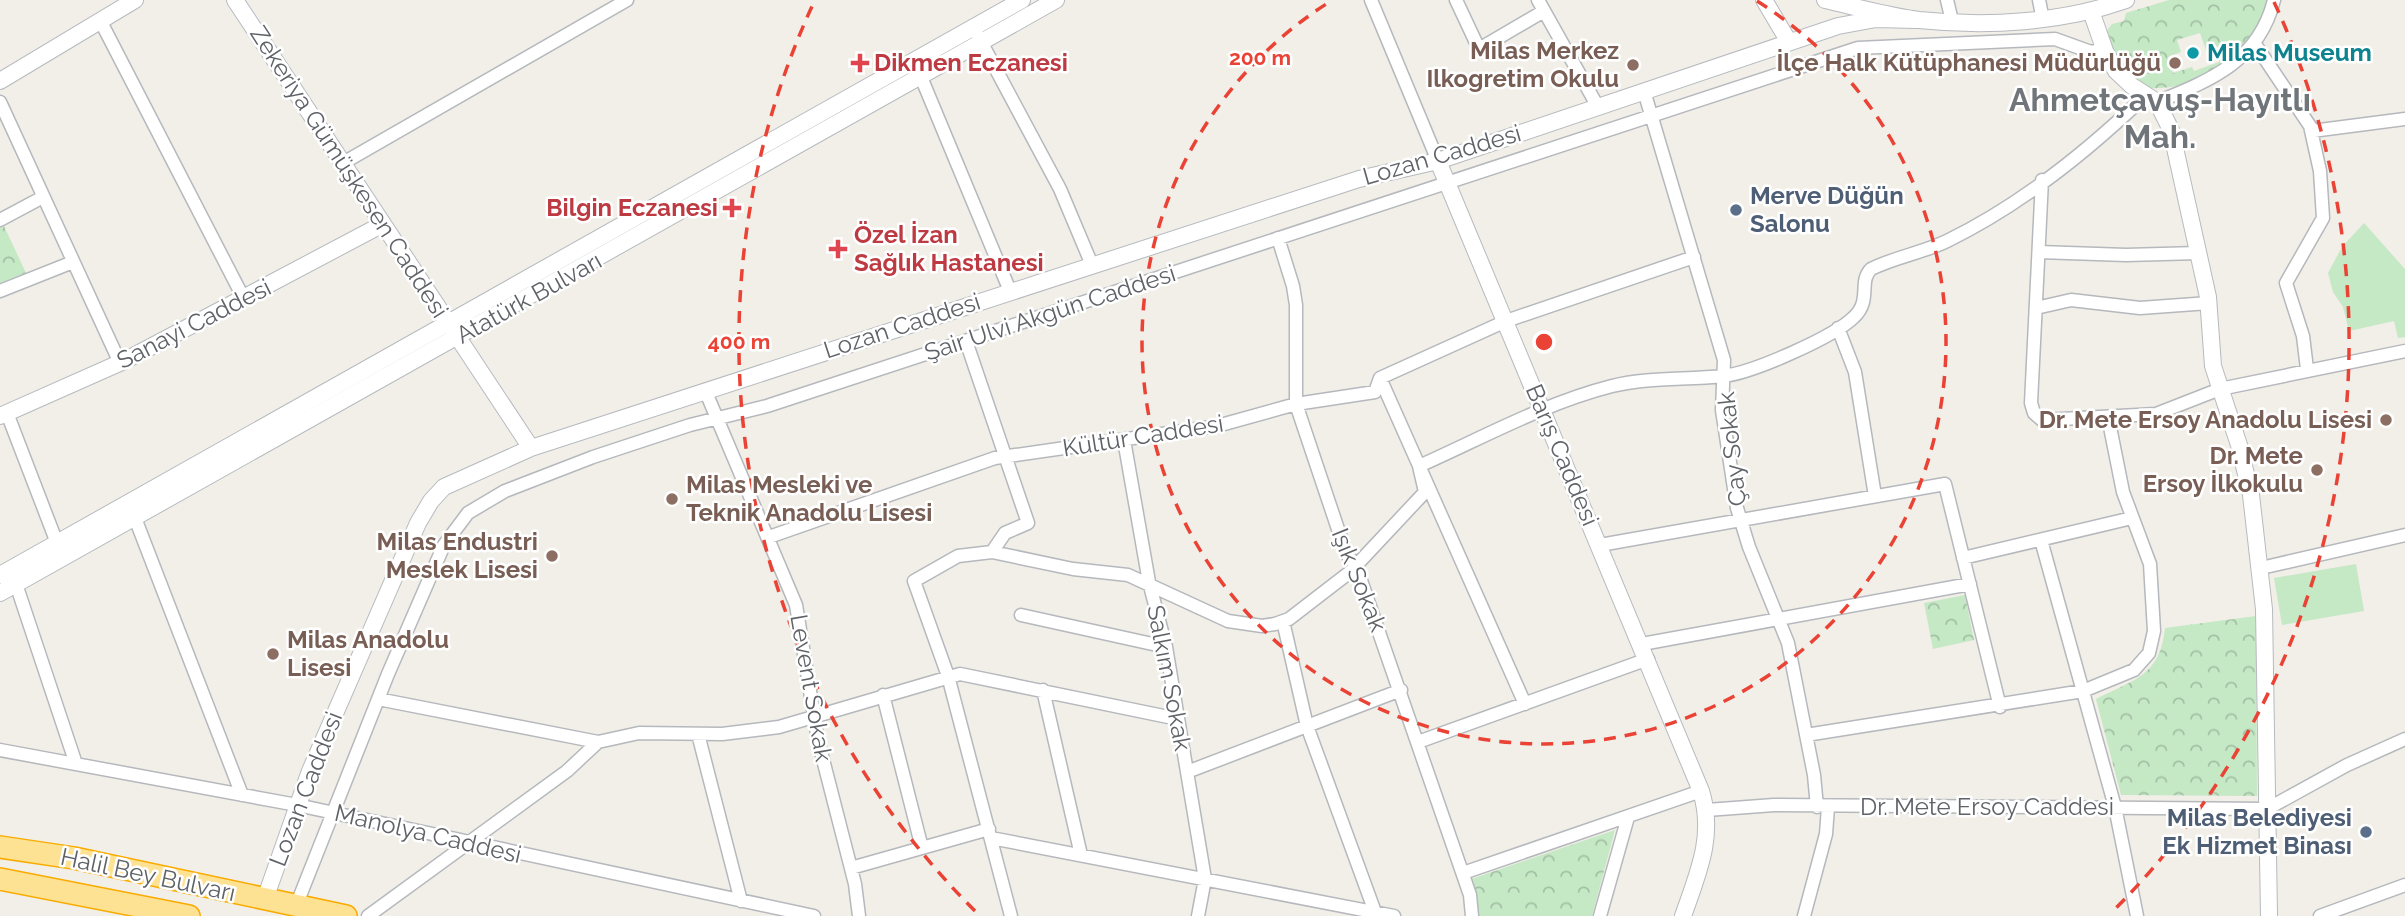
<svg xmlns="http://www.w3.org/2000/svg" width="2405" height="916" viewBox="0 0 2405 916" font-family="Raleway,sans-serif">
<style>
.green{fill:#c5e8c5}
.forest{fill:url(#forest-crowns);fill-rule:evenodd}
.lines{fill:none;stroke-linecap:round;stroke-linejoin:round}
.street-casing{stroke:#b5b8bc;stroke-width:15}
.secondary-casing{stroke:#b6babf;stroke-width:18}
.highway-casing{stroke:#f9ab00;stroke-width:24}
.street{stroke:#fff;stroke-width:12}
.secondary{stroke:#fff;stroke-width:16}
.highway{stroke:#fde293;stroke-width:21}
.ring{fill:none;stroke:#ea4335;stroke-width:3.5;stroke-dasharray:12 9}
.culture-dot{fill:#0f9aa8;stroke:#fff;stroke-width:2.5}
.health-dot{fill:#e0444e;stroke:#fff;stroke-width:2.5}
.education-dot{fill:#8d6e63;stroke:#fff;stroke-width:2.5}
.service-dot{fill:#5c6f8a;stroke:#fff;stroke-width:2.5}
.labels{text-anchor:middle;stroke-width:5;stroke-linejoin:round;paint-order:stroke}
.education-label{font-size:24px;font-weight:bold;fill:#785e54;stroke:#fff;text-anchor:end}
.culture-label{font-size:24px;font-weight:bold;fill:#0d838f;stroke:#fff;text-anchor:start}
.health-label{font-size:24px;font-weight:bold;fill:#be3a42;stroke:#fff;text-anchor:start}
.street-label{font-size:24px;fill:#5f6368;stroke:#fff}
.service-label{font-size:24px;font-weight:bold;fill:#4e5e75;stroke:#fff;text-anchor:start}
.district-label{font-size:32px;font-weight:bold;fill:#70757a;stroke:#fff}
.centre{fill:#ea4335;stroke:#fff;stroke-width:3.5}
.ring-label{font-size:21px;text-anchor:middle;font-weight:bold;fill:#ea4335;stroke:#fff;stroke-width:5;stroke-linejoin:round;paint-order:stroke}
</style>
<defs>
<pattern id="forest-crowns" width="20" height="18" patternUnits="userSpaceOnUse" patternTransform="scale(1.75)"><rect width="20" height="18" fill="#c5e8c5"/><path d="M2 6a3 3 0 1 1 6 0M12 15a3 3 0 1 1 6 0" fill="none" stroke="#a3c0a4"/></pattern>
</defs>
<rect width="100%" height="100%" fill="#f1efe8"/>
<path class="green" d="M2364,223L2405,269V337L2398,338L2394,321L2349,331L2343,307L2333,292L2328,273L2342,247Z
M2356,564L2364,611L2282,625L2274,578Z"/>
<path class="forest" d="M2169,0H2268C2265,10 2263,23 2257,31C2232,67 2190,91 2146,88L2115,59L2106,32L2112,24L2124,21L2126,13ZM2200,33L2207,53L2215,51L2219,62L2194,71L2192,67L2173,73L2168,57L2181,52L2177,40Z
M4,226L26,273L0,283V228Z
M1965,595L1974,640L1933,649L1924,603Z
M2256,616L2257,796L2121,795L2096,699C2135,679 2160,676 2165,628Z
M1615,830L1592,916H1479L1471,879Z"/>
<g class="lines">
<defs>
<path id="street" d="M1371,0L1438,161
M1456,0L1479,49L1544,11
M1538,0L1598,107
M1947,0L1952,21
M2039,0L2043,20
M101,22L244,299
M977,34L1060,189L1092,265
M2255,44L2310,126L2320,171L2323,218L2286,283L2303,336L2307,369
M921,77L1010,291
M1644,91L1724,360L1722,410L1737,508L1749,547L1788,643L1814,775L1817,807
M0,102L120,363
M2157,102C2211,80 2259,61 2274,0
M2312,131L2405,119
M343,163L627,0
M2042,180L2031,403L2034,413L2042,420L2156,414L2220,389L2405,351
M0,220L43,197
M1278,238L1293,286L1296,305V404L1346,553L1356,566L1470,895L1472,916
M2039,252L2126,255L2198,253
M0,291L73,262
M2036,308L2071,300L2140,308L2209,303
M1838,328L1855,372L1875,496
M966,341L1028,523L1005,533L992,552
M1380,378L1525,704
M705,390L796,605L818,740L855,884L859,916
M7,413L57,543
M1124,440L1149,582L1166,647L1205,879L1198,916
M135,518L242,795
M769,537L995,458L1217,426L1296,404L1375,392L1380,378L1506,321L1694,257
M2041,540L2115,807L2137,916
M1600,545L1945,484L2000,707
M1963,558L2132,518
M2261,568L2405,535
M16,584L76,764
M1021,615L1166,647
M1283,621L1307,726L1375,912
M1642,644L1970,584
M1043,690L1081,855
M883,695L922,848
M378,699L598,742L639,733L722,734L779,727L960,674L1178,719
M698,734L741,901
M1806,735L2083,691L2134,670L2149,653L2154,631L2150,564L2123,492L2108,417
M1418,742L1648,659
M0,750L297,805L814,916
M1187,772L1401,690
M1707,810L1774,805L2267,809L2347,765L2405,739
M991,838L1394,916
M851,868L989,829
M1463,873L1701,791
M296,906L388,674L444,545L468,513L505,491L593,457L690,425L767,406L1858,48L2055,39L2091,52L2104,49
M368,916L567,771L598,742
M1011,916L948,676L914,581L958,556L992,552L1073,569L1128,575L1228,621L1262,626L1275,624L1289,619L1350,572L1425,492L1419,466C1482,438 1545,403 1612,386C1648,377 1686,380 1723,376C1752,373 1834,337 1854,317C1872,300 1858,282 1871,269C1895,257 1922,253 1947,241C2019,206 2088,151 2146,95
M1600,916L1628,817
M1804,916L1826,834L1828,807
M2320,916L2405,885"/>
<path id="secondary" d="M235,0L531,448
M1764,0L1789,42
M1825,0C1856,7 1888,16 1919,20C1987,27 2061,23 2126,0
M2091,11L2105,51L2116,71L2132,86L2157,102L2171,130L2208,297L2213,366L2239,445L2251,495L2264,609L2269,916
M0,81L135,0
M1438,161L1701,791C1715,836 1698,873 1683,916
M0,416L124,361L383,224
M0,575L1022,0
M0,593L1056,0
M265,899L310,771L418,523L431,501L444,487L531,448L1359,179L1438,161L1838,26L1876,19L1916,20"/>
<path id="highway" d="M0,847L74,858L346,916
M0,879L189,916"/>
</defs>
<use href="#street" class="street-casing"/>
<use href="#secondary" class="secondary-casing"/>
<use href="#highway" class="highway-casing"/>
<use href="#street" class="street"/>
<use href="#secondary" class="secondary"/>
<use href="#highway" class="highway"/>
</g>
<g class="ring">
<path d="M1757 1A402 402 0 1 1 1331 1"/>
<path d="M975 911A805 805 0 0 1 814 2M2274 2A805 805 0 0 1 2113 911"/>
</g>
<circle class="culture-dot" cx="2193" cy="53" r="7"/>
<g class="health-dot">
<path d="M856.5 52.5h7v7h7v7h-7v7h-7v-7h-7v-7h7z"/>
<path d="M728.5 197.5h7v7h7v7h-7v7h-7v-7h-7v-7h7z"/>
<path d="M834.5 238.5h7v7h7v7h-7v7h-7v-7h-7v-7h7z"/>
</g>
<g class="education-dot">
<circle cx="2175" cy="63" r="7"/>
<circle cx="1633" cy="65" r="7"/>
<circle cx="2386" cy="420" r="7"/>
<circle cx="2317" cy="470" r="7"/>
<circle cx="672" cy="499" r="7"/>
<circle cx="552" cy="556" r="7"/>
<circle cx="273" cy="654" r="7"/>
</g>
<g class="service-dot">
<circle cx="1736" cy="210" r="7"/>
<circle cx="2366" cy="832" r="7"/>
</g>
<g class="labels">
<g class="education-label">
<text x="1619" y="59">Milas Merkez<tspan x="1619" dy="28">Ilkogretim Okulu</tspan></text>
<text x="2161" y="71">İlçe Halk Kütüphanesi Müdürlüğü</text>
<text x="2372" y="428">Dr. Mete Ersoy Anadolu Lisesi</text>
<text x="2303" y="464">Dr. Mete<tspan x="2303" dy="28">Ersoy İlkokulu</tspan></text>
<text x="686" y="493" text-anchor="start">Milas Mesleki ve<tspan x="686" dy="28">Teknik Anadolu Lisesi</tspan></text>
<text x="538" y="550">Milas Endustri<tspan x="538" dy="28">Meslek Lisesi</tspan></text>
<text x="287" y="648" text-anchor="start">Milas Anadolu<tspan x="287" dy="28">Lisesi</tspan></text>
</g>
<g class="culture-label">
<text x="2207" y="61">Milas Museum</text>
</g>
<g class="health-label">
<text x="874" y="71">Dikmen Eczanesi</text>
<text x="718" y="216" text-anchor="end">Bilgin Eczanesi</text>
<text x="854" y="243">Özel İzan<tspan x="854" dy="28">Sağlık Hastanesi</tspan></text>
</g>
<g class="street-label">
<text transform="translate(1442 155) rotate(-16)" y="8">Lozan Caddesi</text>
<text transform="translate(349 172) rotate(57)" y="8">Zekeriya Gümüşkesen Caddesi</text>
<text transform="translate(529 298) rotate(-29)" y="8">Atatürk Bulvarı</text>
<text transform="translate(1050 313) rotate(-18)" y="8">Şair Ulvi Akgün Caddesi</text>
<text transform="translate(194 324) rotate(-27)" y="8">Sanayi Caddesi</text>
<text transform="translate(902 326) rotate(-18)" y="8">Lozan Caddesi</text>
<text transform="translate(1143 436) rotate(-9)" y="8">Kültür Caddesi</text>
<text transform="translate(1732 449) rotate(-96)" y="8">Çay Sokak</text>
<text transform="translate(1562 455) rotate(67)" y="8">Barış Caddesi</text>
<text transform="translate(1359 580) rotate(68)" y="8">Işık Sokak</text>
<text transform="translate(1169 678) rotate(79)" y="8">Salkım Sokak</text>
<text transform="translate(811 688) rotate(80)" y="8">Levent Sokak</text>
<text transform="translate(306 789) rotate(-69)" y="8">Lozan Caddesi</text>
<text x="1987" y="815">Dr. Mete Ersoy Caddesi</text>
<text transform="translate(428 834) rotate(13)" y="8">Manolya Caddesi</text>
<text transform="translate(148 875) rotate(12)" y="8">Halil Bey Bulvarı</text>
</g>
<g class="service-label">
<text x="1750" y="204">Merve Düğün<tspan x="1750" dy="28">Salonu</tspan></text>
<text x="2352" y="826" text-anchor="end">Milas Belediyesi<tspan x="2352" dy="28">Ek Hizmet Binası</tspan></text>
</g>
<g class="district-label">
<text x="2160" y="111">Ahmetçavuş-Hayıtlı<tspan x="2160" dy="37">Mah.</tspan></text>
</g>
</g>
<circle cx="1544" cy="342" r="10" class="centre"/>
<g class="ring-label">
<text x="1260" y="65">200 m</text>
<text x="739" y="349">400 m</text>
</g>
</svg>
